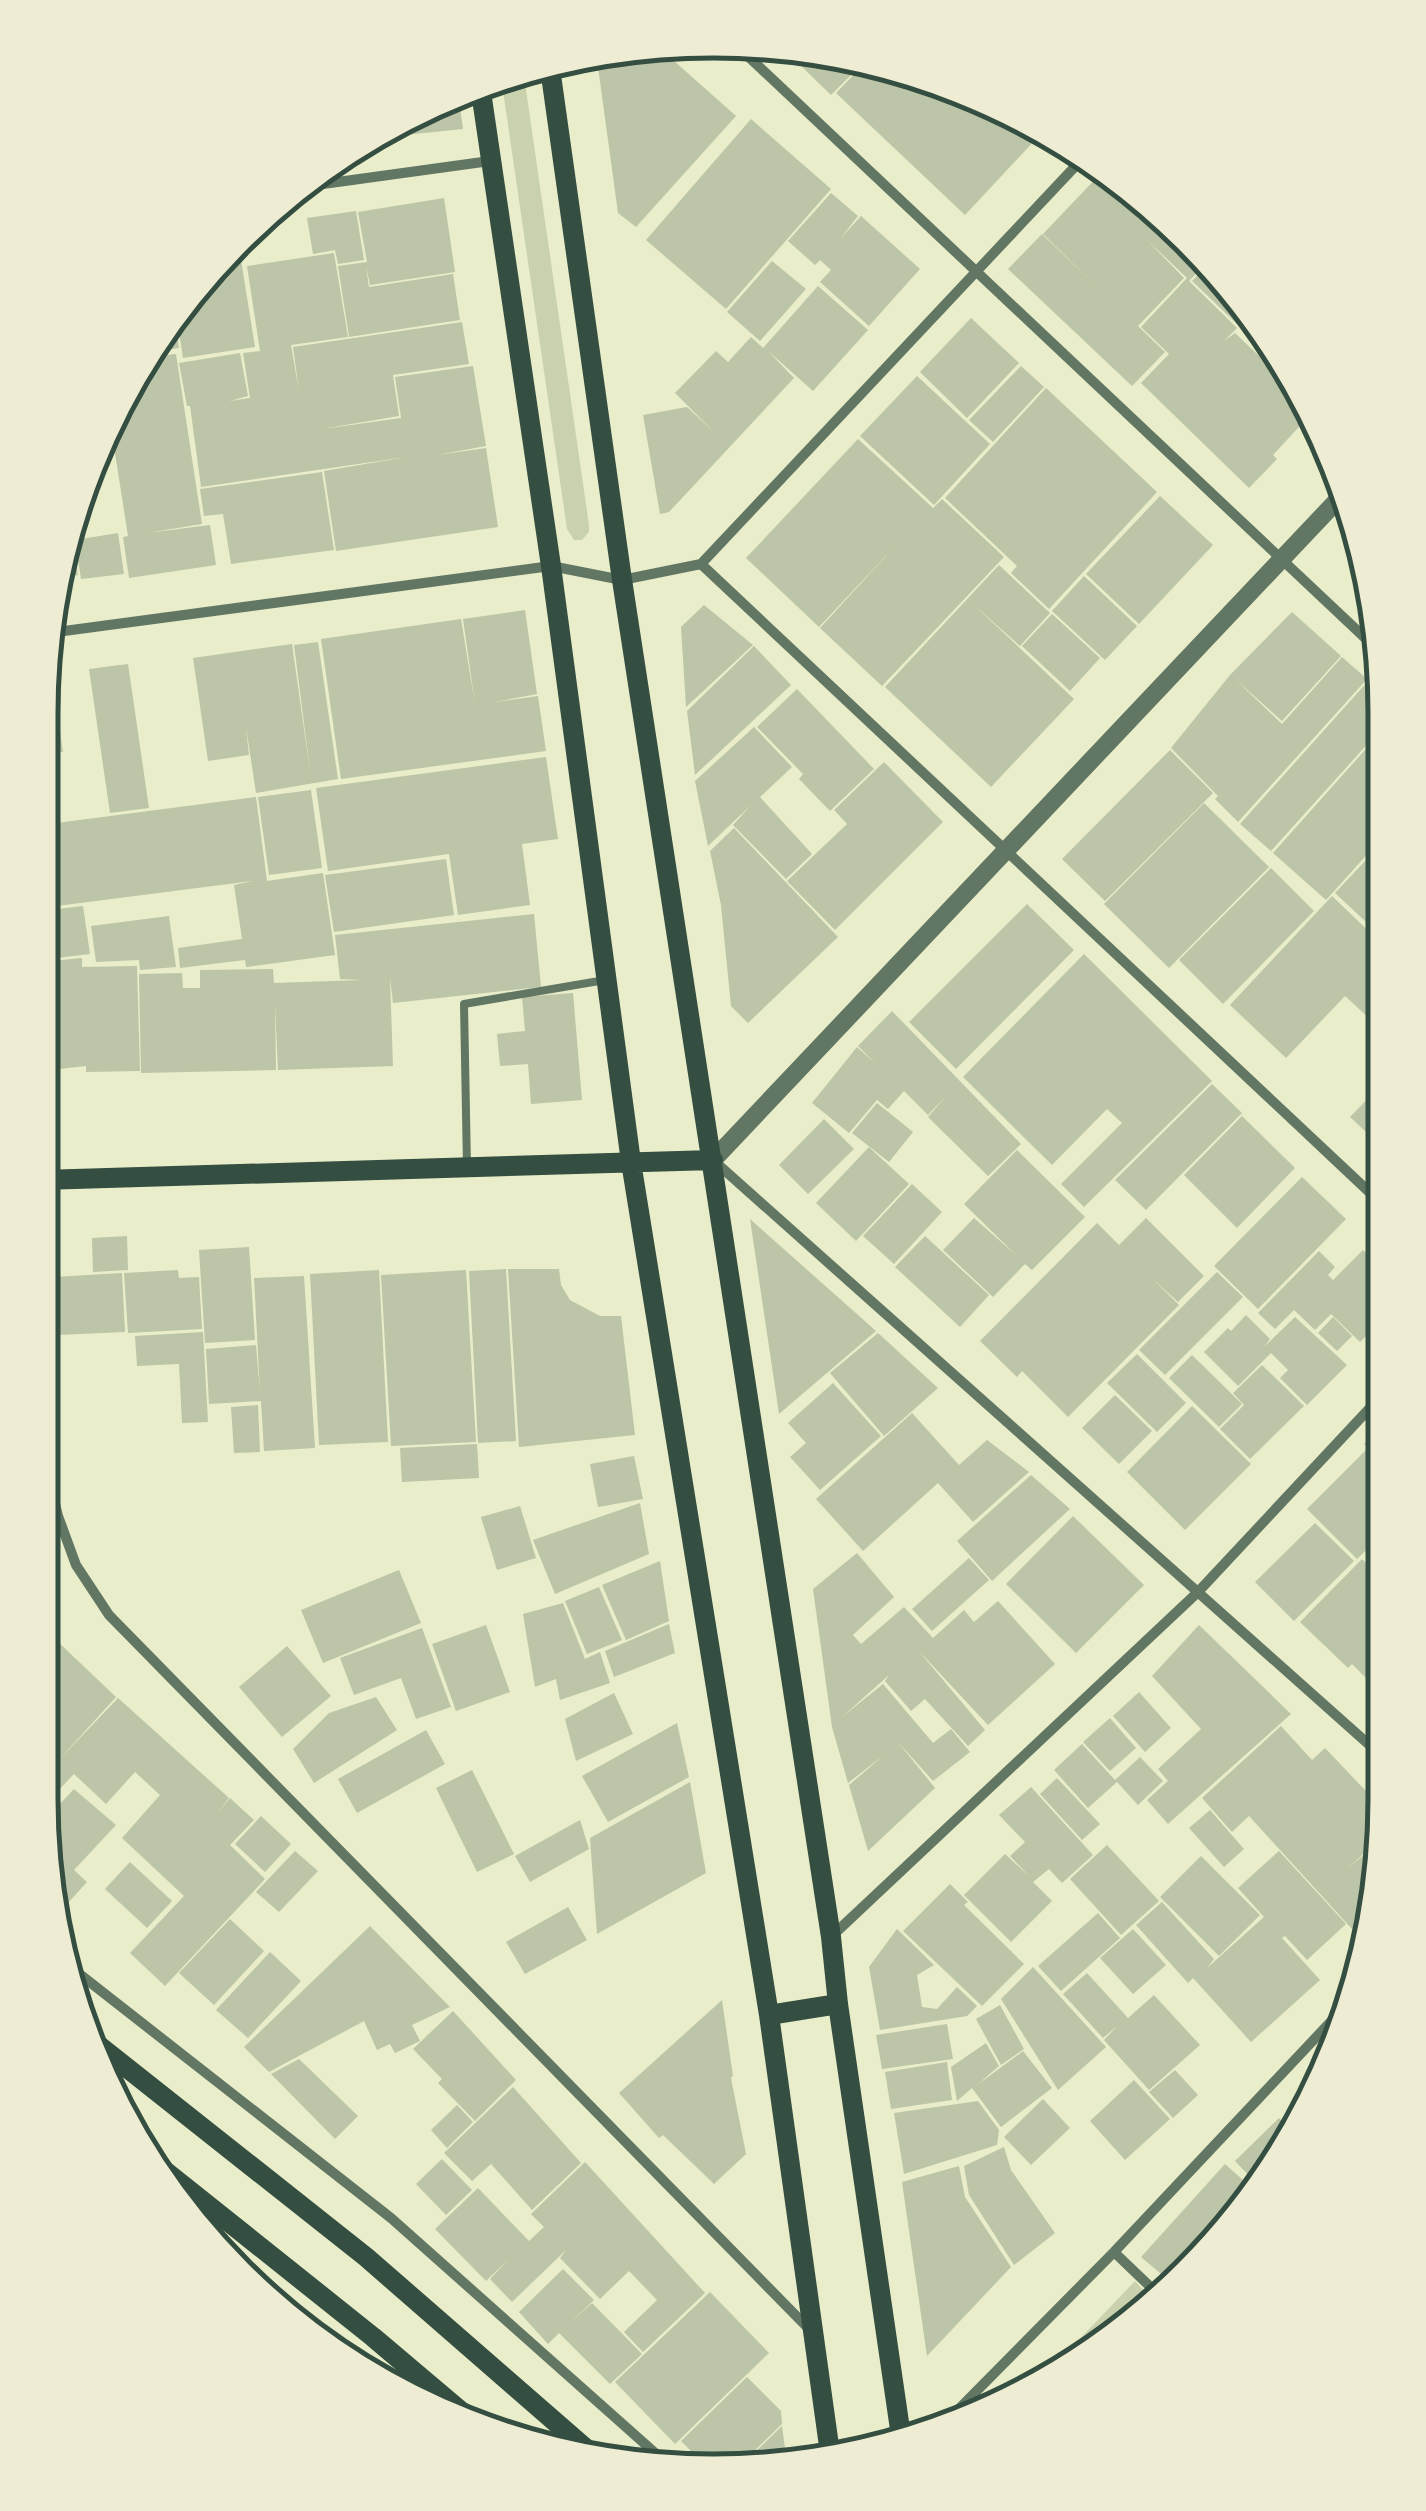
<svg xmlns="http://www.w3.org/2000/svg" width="1426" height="2511" viewBox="0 0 1426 2511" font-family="'Roboto Condensed',sans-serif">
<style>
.green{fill:#cad2ad}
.building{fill:#bcc5a7}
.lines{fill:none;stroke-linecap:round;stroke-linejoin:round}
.service{stroke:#617663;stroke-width:8}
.minor{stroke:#617663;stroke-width:10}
.tertiary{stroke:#617663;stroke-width:18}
.secondary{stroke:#344e41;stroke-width:20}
.rim{fill:none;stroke:#344e41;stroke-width:5}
</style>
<rect width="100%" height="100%" fill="#e9edc9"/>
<path class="green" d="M523,69L589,525V532L582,540H574L567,529L501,77Z
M204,2231L369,2363L392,2382L339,2357Z
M1135,2281L1156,2304L1048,2372Z"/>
<path class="building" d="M655,44L736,116L636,227L618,213L598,67L612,51Z
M775,45L801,46L811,48L796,64Z
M813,49L847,57L865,61L831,95L798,63Z
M867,61L930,76L1015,115L1037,138L965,215L836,93Z
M458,93L463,129L376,138L375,134L416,109Z
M751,119L831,189L726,309L646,240Z
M1103,171L1188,237L1208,261L1189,281L1237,328L1224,341L1235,333L1301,396L1310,415L1273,455L1277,459L1249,488L1141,383L1169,354L1141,327L1187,278L1146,239L1184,278L1138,326L1165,352L1132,386L1008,269L1042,234L1099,289L1043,234Z
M831,193L858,216L840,239L861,216L920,269L869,326L820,282L831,270L820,260L815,265L788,241Z
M444,198L455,272L370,285L366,266L369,287L453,274L460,320L349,337L338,266L367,262L358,212Z
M356,211L364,260L338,264L335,250L313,254L307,218Z
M238,241L255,347L183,358L176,313L207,269Z
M334,253L348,337L291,345L299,391L293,347L462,322L469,364L393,375L399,416L322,429L401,418L395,377L473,366L486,446L437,455L486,448L498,527L336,551L324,471L406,457L201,487L190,406H187L179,363L240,353L248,396L230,401L250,398L243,353L260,351L247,266Z
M772,261L806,289L760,341L727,312Z
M1210,263L1273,340L1285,364L1282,367L1192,281Z
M818,286L868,330L813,391L768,351L794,378L669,512L660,514L643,415L687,407L714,432L675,393L716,351L728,362L751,337L763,348Z
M174,315L179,348L147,353L171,319Z
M971,318L1019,363L967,418L920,372Z
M176,354L202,524L147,533L210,525L216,565L129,578L123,537L128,536L110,421L130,376L143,358Z
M1021,366L1044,387L993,442L969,420Z
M917,376L990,444L934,505L860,436Z
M1046,388L1157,492L1049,609L1011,573L1017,566L945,498Z
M858,439L933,508L942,499L1004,557L882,686L820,628L897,544L819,627L746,558Z
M102,440L106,469L87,472Z
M322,472L334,550L231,564L223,514L204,516L200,489Z
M1160,496L1213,545L1139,624L1086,574Z
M70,527L78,575L60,578Z
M118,533L124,574L81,579L75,540Z
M999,565L1050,613L1020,646L972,603L1074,699L991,787L885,687Z
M1084,576L1137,626L1105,660L1052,611Z
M704,605L753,645L686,707L681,627Z
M525,610L537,694L495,702L538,696L546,751L341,779L321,639L461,619L475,704L463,619Z
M1292,612L1341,656L1282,721L1235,679L1282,724L1342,657L1367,679L1238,822L1215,799L1218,796L1171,748L1230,675Z
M1052,614L1100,658L1070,691L1022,646Z
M318,642L338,779L256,793L246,727L249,755L208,761L193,658L292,644L311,778L294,645Z
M754,646L791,685L695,775L687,711Z
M128,664L149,808L110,813L89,669Z
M1369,680L1381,691V729L1271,851L1240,824Z
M53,681L63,752L41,755V682Z
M797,689L874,769L830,811L799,779L803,774L757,727Z
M754,727L792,767L760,797L812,854L786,879L733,825L751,805L708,846L695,781Z
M1381,732V839L1326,900L1273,853Z
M1170,750L1213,793L1105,901L1062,859Z
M546,757L558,839L522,844L530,905L458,915L449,854L328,871L316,788Z
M884,762L943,822L835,930L787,881L847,824L834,810Z
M311,790L322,868L269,875L258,797Z
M256,797L267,881L323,873L335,955L246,967L245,960L180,968L178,948L242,939L234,885L252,881L41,908V825Z
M1204,803L1269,867L1169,968L1104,904Z
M734,828L838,937L748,1023L731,1006L721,905L710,851Z
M1381,844V936L1335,893Z
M446,859L454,915L334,932L325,875Z
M1271,868L1314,911L1223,1004L1179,960Z
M1332,896L1381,943L1382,1030L1345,996L1286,1058L1230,1005Z
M1027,904L1074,950L956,1069L909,1022Z
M83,906L90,954L41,960V911Z
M534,914L541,987L393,1003L390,978L393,1066L278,1070L275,1004L276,1070L141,1073L139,974L182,973L183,988H200V970L273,969L274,983L362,980L340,979L335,935Z
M169,916L176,967L140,970L139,960L96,962L91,926Z
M1084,954L1212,1081L1084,1207L1061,1184L1122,1123L1107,1109L1052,1165L963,1077Z
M82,958V967L137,966L140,1071L86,1072V1066L41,1071V962Z
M573,993L582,1100L531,1104L528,1064L500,1066L497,1034L525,1031L522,997Z
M892,1011L1021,1144L988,1176L928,1117L946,1096L928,1115L904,1091L888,1109L877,1100L849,1133L812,1103L857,1047L876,1064L858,1046Z
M1212,1084L1242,1113L1146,1210L1115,1180Z
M1382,1084V1147L1350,1117Z
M877,1103L913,1132L889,1162L852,1133Z
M1242,1116L1295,1168L1237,1228L1184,1175Z
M824,1119L854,1149L808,1194L779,1165Z
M869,1147L909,1184L856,1241L816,1203Z
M1017,1150L1085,1217L1032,1270L1025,1264L993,1297L943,1250L974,1218L1016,1255L964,1204Z
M1302,1177L1346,1219L1258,1309L1214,1266Z
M912,1184L942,1212L894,1264L863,1236Z
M1146,1218L1204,1276L1178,1302L1152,1278L1179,1305L1068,1417L1022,1371L1017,1377L980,1341L1097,1223L1119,1245Z
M750,1219L876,1331L779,1414Z
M127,1236L128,1270L93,1272L92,1238Z
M925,1236L989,1295L960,1327L895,1267Z
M249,1247L255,1340L205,1343L199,1250Z
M1363,1250L1383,1269V1319L1360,1342L1331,1314L1315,1330L1294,1310L1275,1329L1258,1313L1319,1251L1335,1267L1328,1275L1333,1280Z
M506,1269L516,1441L478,1443L469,1271Z
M508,1269H559L561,1285L570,1300L600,1316H621L635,1435L519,1447Z
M178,1270L179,1278L199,1277L202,1329L128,1333L124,1273Z
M379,1270L388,1442L319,1445L310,1274Z
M466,1270L476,1442L391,1446L381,1275Z
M1217,1272L1243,1297L1165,1375L1139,1350Z
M122,1273L125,1332L57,1335L54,1277Z
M304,1276L315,1448L264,1451L261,1401L209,1404L206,1349L256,1345L260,1392L254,1278Z
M1246,1315L1270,1339L1264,1347L1295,1317L1347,1365L1307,1405L1280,1378L1288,1370L1271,1353L1238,1386L1204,1352L1228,1328L1231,1331Z
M1333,1317L1352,1336L1337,1351L1318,1333Z
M203,1332L208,1422L182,1423L179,1364L137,1366L135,1336Z
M878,1333L938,1388L884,1436L830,1373Z
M1137,1354L1186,1403L1157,1432L1107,1383Z
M1192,1355L1242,1404L1219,1427L1169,1378Z
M1262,1365L1304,1406L1250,1459L1220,1429L1244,1405L1233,1393Z
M833,1383L881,1436L820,1490L790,1457L806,1443L788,1423Z
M1115,1395L1152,1431L1119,1464L1082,1428Z
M258,1405L260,1452L234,1453L231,1407Z
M1192,1406L1251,1464L1185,1530L1127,1472Z
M912,1413L959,1465L987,1440L1029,1472L973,1522L938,1483L863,1551L816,1499Z
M1383,1425V1463L1364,1444Z
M477,1444L479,1478L402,1482L400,1448Z
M1366,1450L1383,1466L1384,1533L1357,1559L1307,1509Z
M634,1456L643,1499L598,1507L590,1464Z
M1031,1475L1070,1509L992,1581L957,1541Z
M640,1503L649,1554L555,1594L533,1540Z
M520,1506L536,1558L497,1570L481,1517Z
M1073,1516L1144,1585L1076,1653L1006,1584Z
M1315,1523L1354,1561L1294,1621L1255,1582Z
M857,1553L894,1597L842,1645L853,1635L861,1644L904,1607L933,1638L964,1610L974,1622L998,1601L1055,1664L988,1725L918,1650L985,1730L968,1746L925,1699L911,1711L885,1681L889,1675L842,1717L883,1684L933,1743L951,1729L970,1752L933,1781L898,1742L935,1788L868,1851L849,1785L884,1755L848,1783L832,1727L813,1589Z
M969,1558L989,1580L932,1631L912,1609Z
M1362,1559L1384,1580V1696L1352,1664L1348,1668L1300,1622Z
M660,1561L669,1621L626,1640L602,1585Z
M399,1570L421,1623L323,1663L301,1610Z
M599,1587L622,1640L587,1654L565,1601Z
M563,1603L585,1659L600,1652L610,1683L560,1700L556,1679L535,1687L523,1614Z
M669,1624L675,1653L614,1677L605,1651Z
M486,1625L510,1692L456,1711L432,1644Z
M1199,1625L1291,1714L1168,1824L1147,1800L1168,1781L1158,1769L1201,1729L1152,1676Z
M40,1626L55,1637L40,1657Z
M422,1628L451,1707L416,1719L401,1678L354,1695L340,1658Z
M56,1640L116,1697L57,1762L118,1698L229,1798L217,1814L230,1798L254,1820L230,1845L265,1879L165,1986L130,1953L184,1896L122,1838L160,1795L135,1772L106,1804L74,1774L51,1798L42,1788L40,1791V1721L55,1732L40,1719V1697L43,1692L40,1690V1661Z
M287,1646L331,1696L282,1737L239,1687Z
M1139,1692L1171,1728L1145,1752L1113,1716Z
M614,1693L633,1734L576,1761L565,1719Z
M376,1697L397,1730L314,1783L293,1749L329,1713Z
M1110,1718L1136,1748L1110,1771L1083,1742Z
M677,1723L689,1777L608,1822L582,1776Z
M1281,1726L1312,1760L1325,1748L1384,1810L1385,1834L1347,1869L1385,1837L1371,1912L1352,1929L1249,1816L1232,1832L1202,1798Z
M426,1730L445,1764L357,1813L338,1779Z
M1082,1744L1115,1780L1140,1757L1163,1781L1138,1805L1117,1782L1088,1808L1054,1770Z
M472,1770L514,1854L477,1872L436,1788Z
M1057,1778L1100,1824L1082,1840L1040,1794Z
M690,1782L706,1873L597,1934L590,1838Z
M1031,1787L1093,1855L1062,1883L1049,1869L1033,1882L1052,1901L1011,1942L964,1895L1005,1854L1029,1876L1010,1856L1025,1842L999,1815Z
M74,1789L116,1825L74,1870L87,1882L59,1913L44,1821Z
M1210,1810L1244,1849L1224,1867L1189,1828Z
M261,1816L291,1844L265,1872L235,1844Z
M580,1820L589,1849L530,1882L515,1856Z
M1107,1845L1159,1901L1121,1935L1070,1879Z
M295,1851L318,1871L279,1912L256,1892Z
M1279,1851L1346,1924L1307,1960L1285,1936L1282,1938L1320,1980L1251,2042L1193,1978L1188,1983L1136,1925L1162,1902L1214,1959L1207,1968L1264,1917L1238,1888Z
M1201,1856L1260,1915L1219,1956L1160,1897Z
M130,1862L172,1901L147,1928L105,1889Z
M950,1884L968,1902L964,1905L1024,1964L982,2006L903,1931Z
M568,1907L587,1940L525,1974L506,1942Z
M1098,1913L1120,1938L1061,1991L1038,1966Z
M230,1919L264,1951L214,2005L179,1973Z
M370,1926L450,2007L412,2025L420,2041L395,2053L390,2044L377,2050L364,2021L269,2072L244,2047Z
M897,1929L934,1965L917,1975L922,2007L937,2009L957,1987L977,2006L967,2016L880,2030L869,1967Z
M1133,1929L1166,1965L1133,1994L1100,1958Z
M270,1952L301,1981L248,2038L216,2010Z
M1033,1967L1106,2047L1058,2090L1001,1999Z
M1087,1973L1128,2018L1154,1995L1200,2045L1149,2090L1104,2040L1117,2026L1103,2038L1063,1994Z
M722,2000L733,2076L731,2078L746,2154L714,2184L663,2135L659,2138L619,2093Z
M1000,2005L1024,2049L1001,2065L976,2019Z
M453,2011L516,2080L475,2121L438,2083L442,2079L413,2049Z
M947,2024L953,2059L882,2069L876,2035Z
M986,2043L999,2066L977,2085L1023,2051L1052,2088L1001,2127L972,2088L957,2101L951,2067Z
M299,2059L358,2116L335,2139L271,2074Z
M947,2062L952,2100L891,2109L885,2072Z
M1175,2070L1198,2095L1173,2118L1149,2092Z
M1134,2080L1170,2119L1125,2160L1090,2121Z
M1318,2083L1319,2084L1306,2112L1298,2104Z
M513,2087L581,2163L532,2210L491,2164L472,2181L444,2153Z
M1043,2099L1070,2128L1031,2165L1004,2137Z
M978,2101L999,2130L997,2145L904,2174L894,2113Z
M457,2105L473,2122L447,2148L431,2130Z
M1279,2118L1295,2135L1256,2183L1235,2161Z
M1004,2147L1011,2170L1055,2233L1014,2265L969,2195L964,2166Z
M442,2159L472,2190L446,2215L416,2184Z
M585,2162L705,2293L643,2352L624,2332L657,2300L629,2271L600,2299L560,2258L566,2250L512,2302L490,2279L508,2260L486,2281L435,2229L478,2188L529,2241L544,2227L531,2214Z
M1225,2164L1252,2188L1173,2284L1141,2257Z
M959,2166L965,2197L1011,2267L927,2356L902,2182Z
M563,2269L594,2300L570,2323L592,2303L642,2354L610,2384L559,2333L548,2344L519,2312Z
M710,2292L769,2353L675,2444L615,2382Z
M1116,2311L1128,2322L1075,2355L1074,2354Z
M747,2377L781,2411L782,2424L737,2468L704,2464L681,2441Z
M782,2426L787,2463L756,2470L739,2468Z"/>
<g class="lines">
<path class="service" d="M467,1167L464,1004L605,980"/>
<path class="minor" d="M735,44L1380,652
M294,188L490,161
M701,564L1382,1204
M49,633L551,566L622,580L701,564L1084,157
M713,1160L1384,1758
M40,1444L58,1516L76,1565L109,1615L811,2331
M832,1936L1198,1592L1383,1394
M68,1965L391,2218L663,2460
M1114,2252L1162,2298
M942,2426L1114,2252L1354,1997"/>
<path class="tertiary" d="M713,1160L1347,490"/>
<path class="secondary" d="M549,61L622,580L831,1937L838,2004L901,2436
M480,85L551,566L631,1162L769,2015L830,2453
M41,1180L713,1160
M769,2015L838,2004
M88,2037L366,2257L591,2453
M155,2163L373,2337L464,2414"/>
</g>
<path d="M0 0H1426V2511H0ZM713 58H713A655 655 0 0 1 1368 713V1799A655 655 0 0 1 713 2454H713A655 655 0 0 1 58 1799V713A655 655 0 0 1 713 58Z" fill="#eeecd3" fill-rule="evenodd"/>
<path class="rim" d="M713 58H713A655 655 0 0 1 1368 713V1799A655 655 0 0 1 713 2454H713A655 655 0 0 1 58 1799V713A655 655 0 0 1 713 58Z"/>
</svg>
